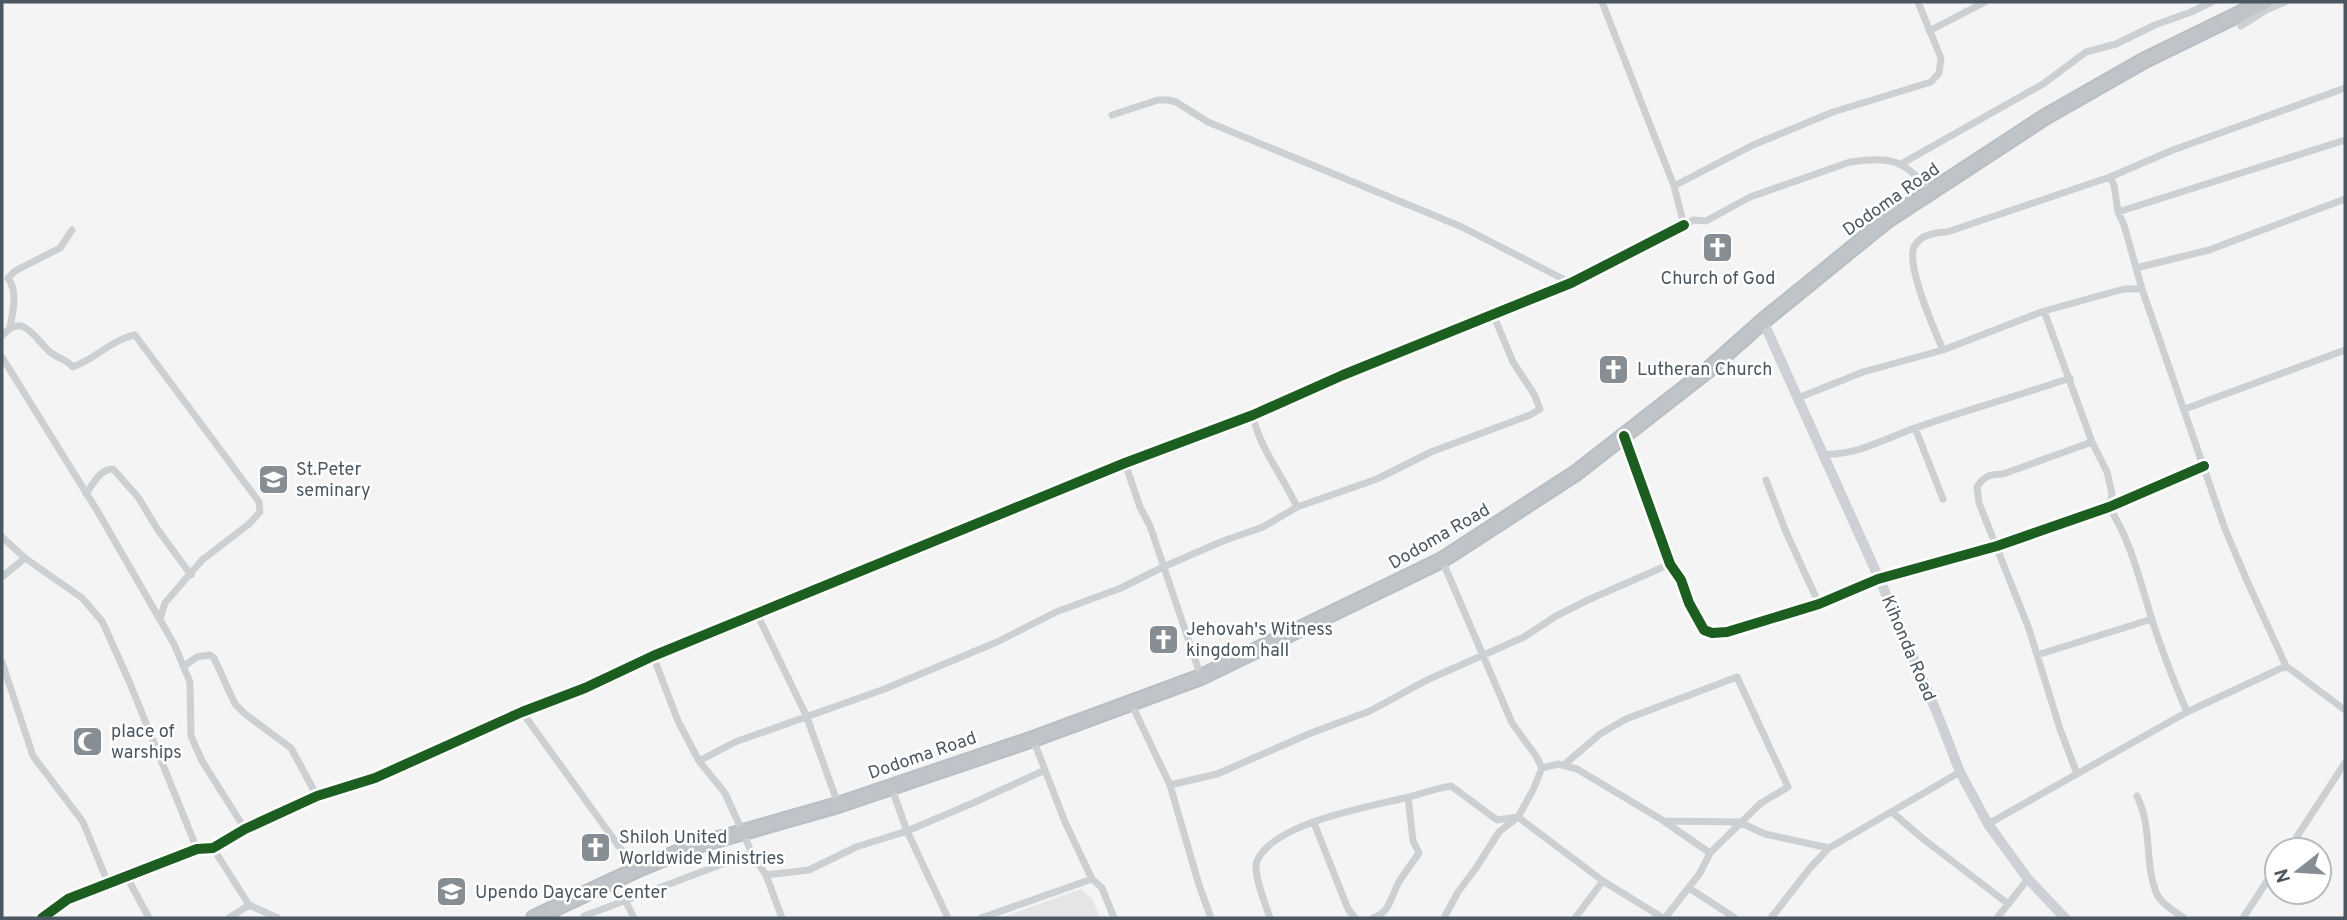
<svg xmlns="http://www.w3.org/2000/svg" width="2347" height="920" viewBox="0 0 2347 920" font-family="Overpass,sans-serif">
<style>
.education{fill:#e6e5e6}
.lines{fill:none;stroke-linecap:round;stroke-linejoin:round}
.highway-casing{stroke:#b8bec3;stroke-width:18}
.street{stroke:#cdd0d2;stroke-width:7}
.secondary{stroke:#cdd0d4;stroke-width:10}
.highway{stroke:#bec4c8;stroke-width:14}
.cycleway-casing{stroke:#fff;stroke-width:15}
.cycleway{stroke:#1b5e20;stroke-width:10}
.labels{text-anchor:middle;stroke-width:5;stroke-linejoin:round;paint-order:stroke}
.street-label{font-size:18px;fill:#4a5761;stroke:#fff}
.poi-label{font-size:18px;fill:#4a5761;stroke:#fff;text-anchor:start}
</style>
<rect width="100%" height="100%" fill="#f4f4f4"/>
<path class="education" d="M1081,889L1093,900L1100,918H1000Z"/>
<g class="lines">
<defs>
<path id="highway" d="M534,918L636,870L694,846L838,805L1033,739L1201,677L1442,560L1576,473L1708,370L1763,321L1886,221L2045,117L2145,60L2264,2"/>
</defs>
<use href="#highway" class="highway-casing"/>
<path class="street" d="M1602,2L1674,186L1684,225L1694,220L1706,221L1750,197L1850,162C1894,156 1902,160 1932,192
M2241,26L2266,10L2285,2
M1929,31L1985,2
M1112,115L1158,100H1168L1176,102L1208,122L1462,227L1571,283
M1901,164L2043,84L2086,52L2116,44L2155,25L2191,12L2212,2
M2110,177L2114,185L2118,212L2124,225L2142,289L2225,529L2248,583L2286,666L2345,710
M1674,186L1753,145L1833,112L1931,82L1939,73L1941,58L1918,2
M2118,212L2345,140
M2136,268L2209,250L2345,199
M2044,311L2092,442L2107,472L2112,494L2109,507C2131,541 2140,581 2152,620C2162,651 2174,682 2187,712
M10,328C13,311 18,291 8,278L15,271L60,248L72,230
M2,336C23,311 34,338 50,352C57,358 66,359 73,367C95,359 113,339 135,335L259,502L260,512L249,524L202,560L165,603L160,619
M1943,350C1934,329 1906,266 1914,247C1920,234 1935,233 1947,232L2110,177L2173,150L2345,88
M2,357L98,512L174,644L190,682L191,736L202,761L245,829
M1798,398L1863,372L1943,350L2044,311L2124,289H2142
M2185,409L2345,350
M1253,415C1259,448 1283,476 1297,507
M1915,428L1943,499
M1624,436L1670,564L1681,580L1689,603L1704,630L1712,633L1727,632L1819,604L1878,579L1997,546L2109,507L2204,466
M1822,454C1856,456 1884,439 1915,428C1966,410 2018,396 2070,378
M1125,463L1140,507L1150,526L1201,677
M1766,480L1786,532L1819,604
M86,494C93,484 100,469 113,469L138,497L158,530L191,575
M2,537L25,558L82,598L102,621L129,681L197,849
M1442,560L1512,723L1536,756L1542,768L1533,790L1518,817L1499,832L1476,868L1458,892L1444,918
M2,577L25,558
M757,614L806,715L838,804
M2037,655L2152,619
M653,656L678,721L699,761L725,793L752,853L766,875L782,918
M2,662L33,756L83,822L108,883
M184,666L197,657L210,655L214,658L235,704L245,714L291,748L317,796
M1131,703L1170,785L1199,885L1211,918
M522,712L636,870
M1033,739L1065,822L1092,879L1102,888L1114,918
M699,761L735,742L882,690L997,642L1056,612L1121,588L1163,567L1223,541L1263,527L1297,507L1377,479L1431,452L1530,415L1540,409L1534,394L1513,362L1493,314
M1565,764L1600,734L1626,719L1737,677L1788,787L1761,803L1710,853L1700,873L1665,918
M1542,768L1558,764L1577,769L1664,821L1739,822L1765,834L1829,848
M2077,774L2060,729L2029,629L1979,503L1977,487C1984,476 1990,474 2003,474L2092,442
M1170,785L1217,774L1311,733L1370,711L1427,680L1524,637L1556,616L1588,600L1670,564
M891,786L907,831L948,918
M2137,796C2153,829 2144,862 2156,892C2159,902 2175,912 2184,918
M1892,812L1922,838L2007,903
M1665,822L1710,853
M1314,823L1348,909L1355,918
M1988,824L2187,712L2286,666
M213,848L249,905L278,918
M2288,850L2345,763
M766,875L809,870L856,847L907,831L973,803L1045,770
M127,877L149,918
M1689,888L1735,918
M625,900L634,918
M584,916L752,853
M42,918L68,899L197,849L213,848L245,829L317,796L375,778L522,712L585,688L653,656L1125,463L1253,415L1343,375L1571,283L1684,225
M229,918L249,905
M981,918L1092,879
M1270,918C1266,905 1252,872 1257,861C1274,822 1373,806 1409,797C1424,793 1437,788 1451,786L1497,820L1518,817L1603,881L1663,918
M1373,918C1390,913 1391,896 1399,882C1405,872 1413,862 1419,853L1413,841L1408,797
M1575,918L1603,881
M1771,918L1810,868L1829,848L1960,772
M1997,918L2028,879
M2243,918L2277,866"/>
<path class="secondary" d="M1763,321L1882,585L1937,713L1960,772L1988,824L2028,879L2065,918"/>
<use href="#highway" class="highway"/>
<defs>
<path id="cycleway" d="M1624,436L1670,564L1681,580L1689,603L1704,630L1712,633L1727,632L1819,604L1878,579L1997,546L2109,507L2204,466
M42,918L68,899L197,849L213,848L245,829L317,796L375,778L522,712L585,688L653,656L1125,463L1253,415L1343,375L1571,283L1684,225"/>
</defs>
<use href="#cycleway" class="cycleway-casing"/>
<use href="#cycleway" class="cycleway"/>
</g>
<defs>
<symbol id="church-square" viewBox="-11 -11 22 22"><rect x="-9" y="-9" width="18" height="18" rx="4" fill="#868e94" stroke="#fff"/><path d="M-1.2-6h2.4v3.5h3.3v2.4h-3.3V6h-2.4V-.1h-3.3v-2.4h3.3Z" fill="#fff"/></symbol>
<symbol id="school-square" viewBox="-11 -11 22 22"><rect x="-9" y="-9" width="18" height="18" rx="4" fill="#868e94" stroke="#fff"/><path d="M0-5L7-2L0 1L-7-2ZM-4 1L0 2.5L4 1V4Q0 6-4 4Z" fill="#fff"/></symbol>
<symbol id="mosque-square" viewBox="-11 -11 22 22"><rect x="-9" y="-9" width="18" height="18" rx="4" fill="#868e94" stroke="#fff"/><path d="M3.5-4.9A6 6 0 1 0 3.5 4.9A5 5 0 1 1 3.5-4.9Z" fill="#fff"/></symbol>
</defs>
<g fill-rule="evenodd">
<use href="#church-square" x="1700" y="230" width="35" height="35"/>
<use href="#church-square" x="1596" y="352" width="35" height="35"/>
<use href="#school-square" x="256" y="462" width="35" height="35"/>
<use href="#church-square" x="1146" y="622" width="35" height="35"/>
<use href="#mosque-square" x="70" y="724" width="35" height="35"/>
<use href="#church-square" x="578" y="830" width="35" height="35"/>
<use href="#school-square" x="434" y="874" width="35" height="35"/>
</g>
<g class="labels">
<g class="street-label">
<text transform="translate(1891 199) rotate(-35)" y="6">Dodoma Road</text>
<text transform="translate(1439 536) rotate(-30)" y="6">Dodoma Road</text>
<text transform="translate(1909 648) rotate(67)" y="6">Kihonda Road</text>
<text transform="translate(922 755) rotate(-19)" y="6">Dodoma Road</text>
</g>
<g class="poi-label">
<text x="1718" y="284" text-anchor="middle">Church of God</text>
<text x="1637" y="375">Lutheran Church</text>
<text x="296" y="475">St.Peter<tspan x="296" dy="21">seminary</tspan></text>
<text x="1186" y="635">Jehovah's Witness<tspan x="1186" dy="21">kingdom hall</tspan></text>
<text x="111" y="737">place of<tspan x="111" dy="21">warships</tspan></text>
<text x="619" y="843">Shiloh United<tspan x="619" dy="21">Worldwide Ministries</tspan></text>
<text x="475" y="898">Upendo Daycare Center</text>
</g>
</g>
<rect width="2347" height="920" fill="none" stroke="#4a5761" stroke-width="7"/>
<g transform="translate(2298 871) rotate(253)"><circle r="33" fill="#ffffff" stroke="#b7bcc0" stroke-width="2"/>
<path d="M0-5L12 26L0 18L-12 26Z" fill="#868e94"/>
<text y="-10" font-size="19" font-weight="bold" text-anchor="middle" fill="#4a5761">N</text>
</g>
</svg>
